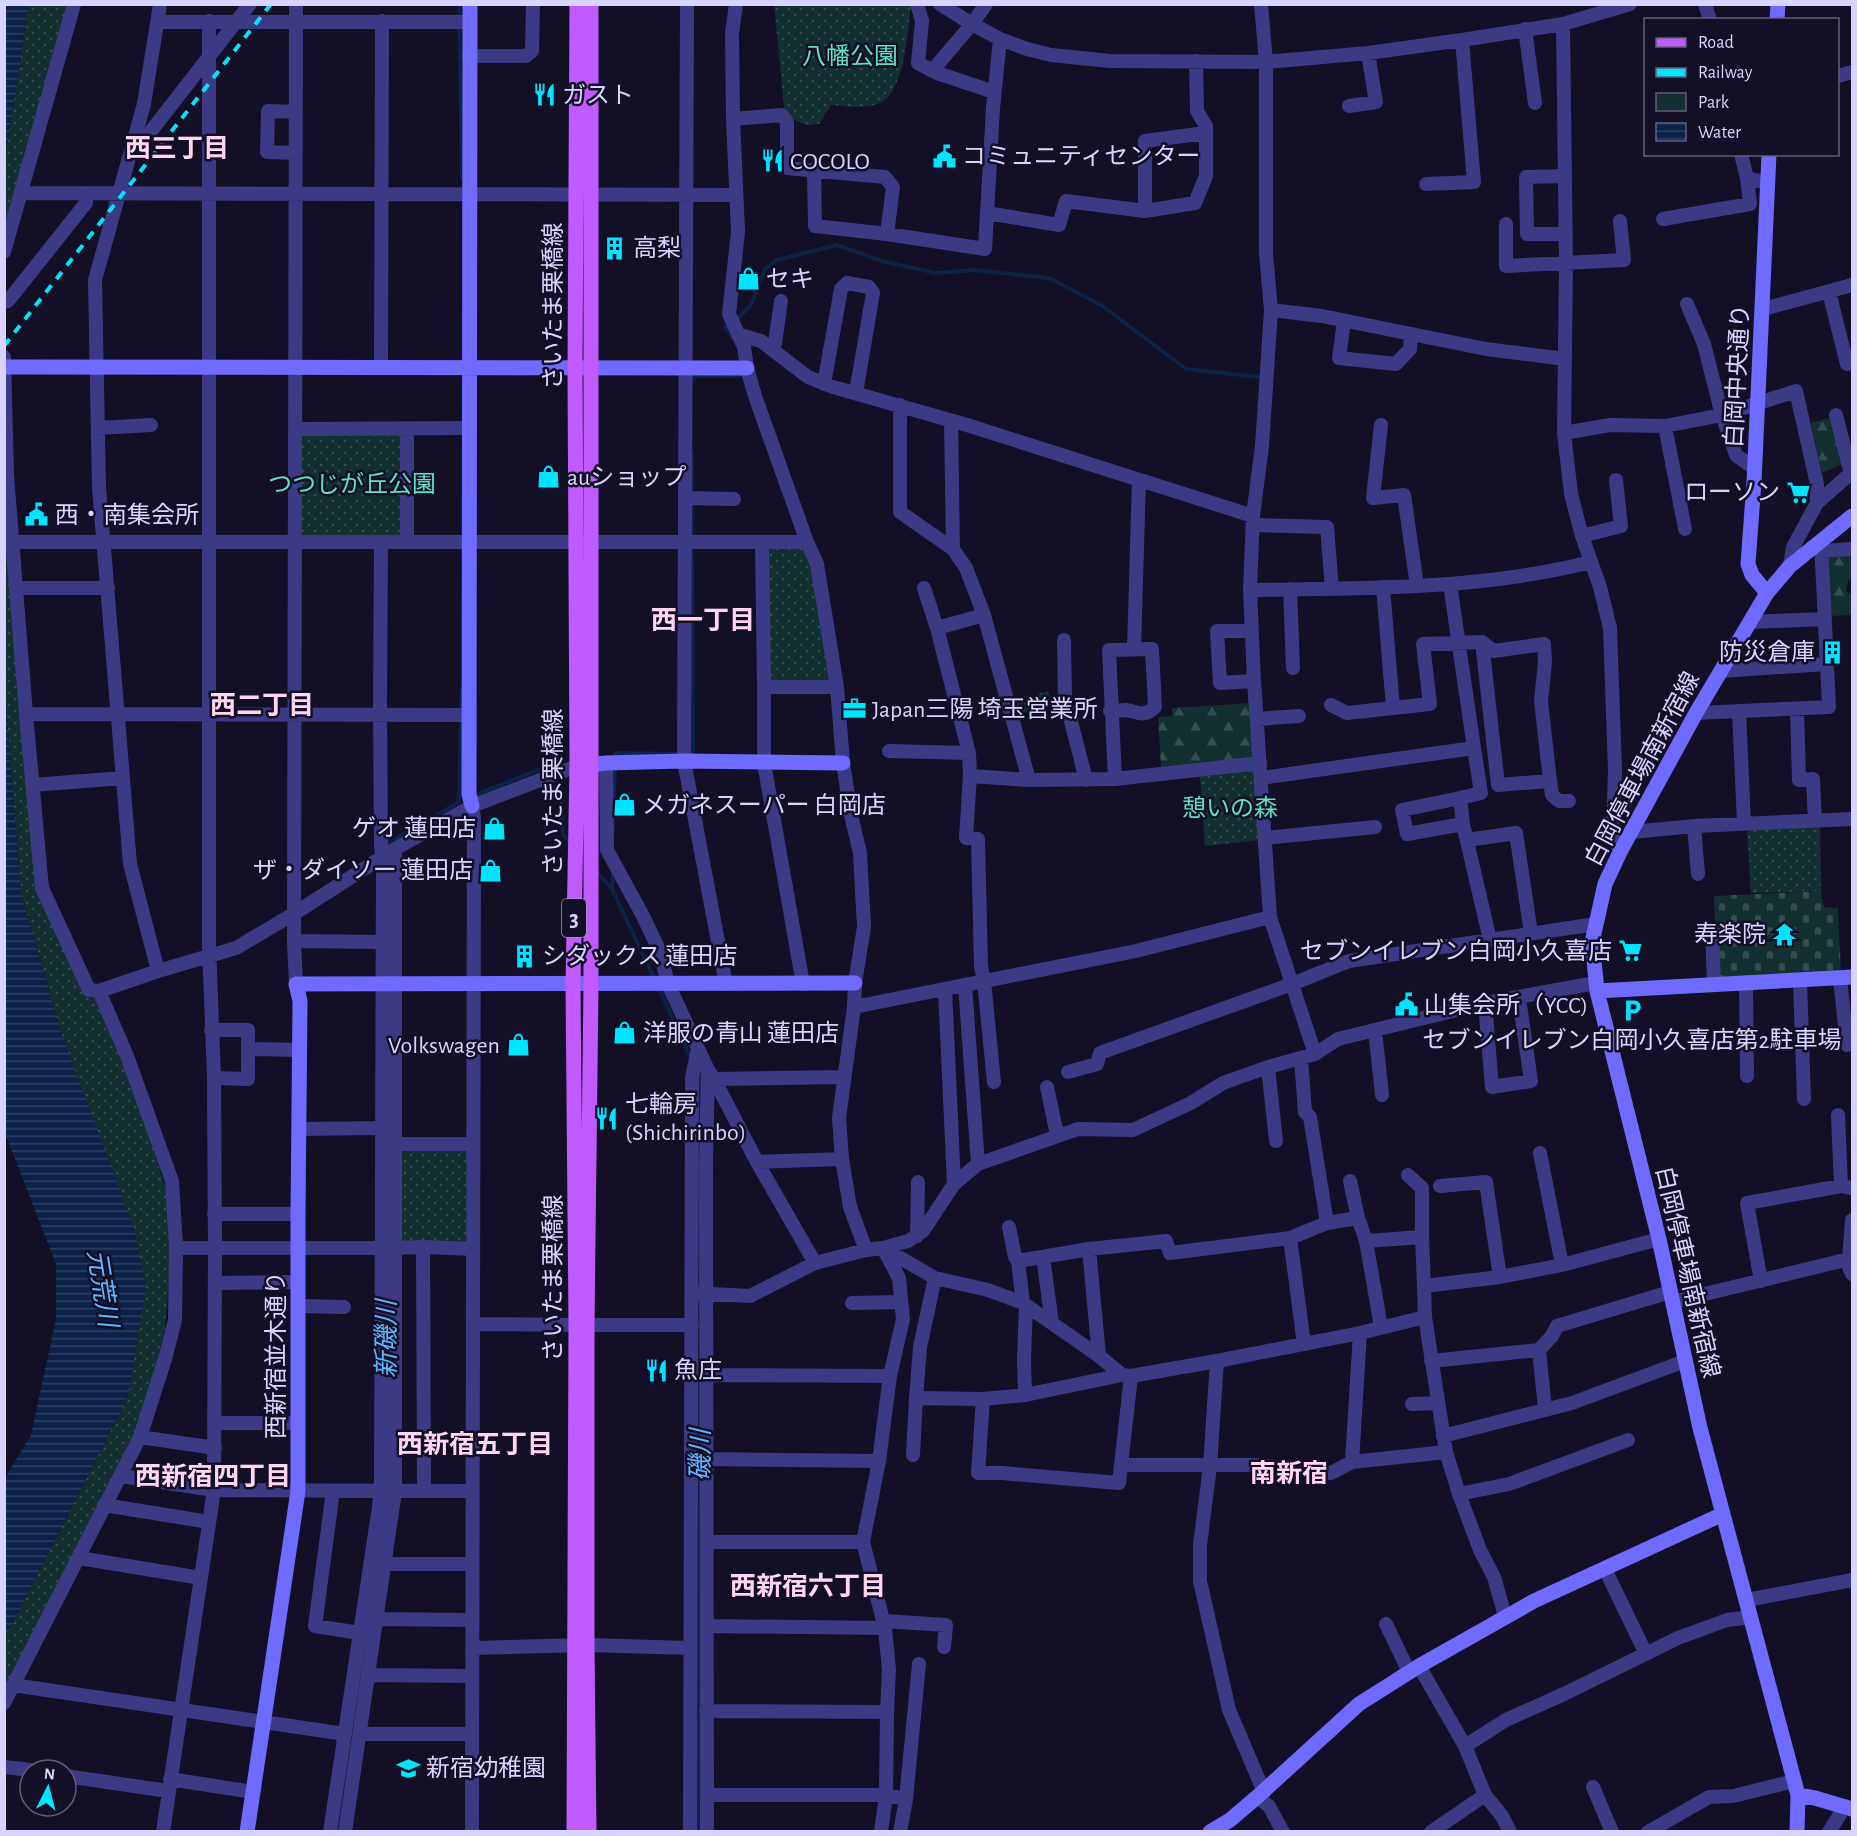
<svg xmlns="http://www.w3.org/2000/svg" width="1857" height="1836" viewBox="0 0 1857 1836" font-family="'Alegreya Sans','Noto Sans JP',sans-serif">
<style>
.green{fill:url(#green-dots)}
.forest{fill:url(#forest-firs)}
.cemetery{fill:url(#cemetery-stones)}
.water{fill:url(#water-rules)}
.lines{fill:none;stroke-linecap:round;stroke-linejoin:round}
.stream{stroke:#0c2248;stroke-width:4}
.street{stroke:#3d3a85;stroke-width:14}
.secondary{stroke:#6f6bff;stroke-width:15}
.primary{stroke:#c25bff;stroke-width:15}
.rail{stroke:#00e5ff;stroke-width:4;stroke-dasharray:9 8;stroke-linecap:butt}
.labels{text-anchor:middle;stroke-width:5;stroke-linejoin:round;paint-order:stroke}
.shield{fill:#130f26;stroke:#9e99be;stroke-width:1.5}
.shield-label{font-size:22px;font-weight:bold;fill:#d9d4ff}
.park-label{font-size:24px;fill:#5fe0c0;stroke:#130f26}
.poi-label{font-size:24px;fill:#d9d4ff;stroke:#130f26;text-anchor:start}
.street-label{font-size:24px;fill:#d9d4ff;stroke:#130f26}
.neighbourhood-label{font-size:26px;font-weight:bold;fill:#ffd6f0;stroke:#130f26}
.water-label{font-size:26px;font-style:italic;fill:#62b6ff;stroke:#130f26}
</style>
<defs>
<pattern id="green-dots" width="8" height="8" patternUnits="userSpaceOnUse" patternTransform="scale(1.5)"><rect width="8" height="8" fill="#12302f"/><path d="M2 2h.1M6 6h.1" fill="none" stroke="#344d4e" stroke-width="1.8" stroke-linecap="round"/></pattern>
<pattern id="forest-firs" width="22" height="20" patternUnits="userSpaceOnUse" patternTransform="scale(1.5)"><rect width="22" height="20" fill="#12302f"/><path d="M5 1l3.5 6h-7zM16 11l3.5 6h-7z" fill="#344d4e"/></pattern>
<pattern id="cemetery-stones" width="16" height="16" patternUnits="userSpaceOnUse" patternTransform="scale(1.5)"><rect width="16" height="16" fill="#12302f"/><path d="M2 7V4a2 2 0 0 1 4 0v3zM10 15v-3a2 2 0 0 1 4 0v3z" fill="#344d4e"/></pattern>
<pattern id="water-rules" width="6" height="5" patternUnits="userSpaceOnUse" patternTransform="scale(1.5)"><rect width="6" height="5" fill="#0c2248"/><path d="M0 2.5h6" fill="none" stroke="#2f4163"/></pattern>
</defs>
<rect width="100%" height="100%" fill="#130f26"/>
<path class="green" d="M29,5H69L5,241V158Z
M774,5H911C908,29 905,88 882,102C867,110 846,106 831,105L819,124L806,125L785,115Z
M304,432L400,433L403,437L404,533L400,537H304L300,532V437Z
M4,522L36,888L87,997L97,999L142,1111L167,1194L172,1248L165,1327L147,1408L5,1688V1638L128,1397L61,1032L21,893L5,691Z
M805,547L813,567L830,680L770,681L766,548Z
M1048,691L1052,705L1017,714L1014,701Z
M1256,769L1260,840L1205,846L1200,776Z
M1820,825L1821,891L1751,893L1747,829Z
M397,1147L467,1148L466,1245L396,1244Z"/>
<path class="forest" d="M1832,417L1842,464L1822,473L1811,423Z
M1852,553V578C1847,581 1846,586 1847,592L1852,595V615L1829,616L1826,560L1831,554Z
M1252,703L1256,761L1161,767L1158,717L1172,716V708Z"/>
<path class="cemetery" d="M1821,891L1824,907L1838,908L1841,972L1717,979L1714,896Z"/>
<path class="water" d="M5,4L29,5L5,158L4,5Z
M5,691L21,894L61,1032L134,1228L146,1288L128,1397L5,1638V1478L31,1435L56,1319V1264L5,1133Z"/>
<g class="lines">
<path class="stream" d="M459,4V19
M459,26L462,178
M733,338L725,327L737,319L751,305L765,269L777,260L837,245L882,261L936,273L974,270L1049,278L1101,305L1186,369L1259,377
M692,381V378L698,376H745
M461,712L462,689
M615,759V753L693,754L692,452
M560,776L563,834L571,843
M473,796L560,761V768
M613,828L615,767
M387,847V844L459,802L461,719
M596,871L612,889L655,980
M612,889L613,872
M658,986L691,1059
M698,1074L700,1079V1135
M699,1832L700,1376"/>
<path class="street" d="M296,4L294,941L296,984
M687,4L684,761L726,984
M736,4L732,33L733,119L738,232L729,314L744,347L747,368L755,396L807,542L817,564L837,687L843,763L851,815L860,853L864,927L855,983L854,1007L839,1118L842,1159L850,1207L866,1250
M917,4L922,21L918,63L937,73L994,92
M940,4L972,24L1000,39L1027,49L1051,55L1110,61L1266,62L1368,53L1462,40L1563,24L1630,4
M1705,4L1710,20
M157,22H470
M1563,24L1566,263L1564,433L1571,494L1582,536L1600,587L1610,628L1615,770L1613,838L1620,852
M1525,29L1535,103
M469,56H526L532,51L533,4
M932,71L972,24L986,4
M1838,76L1852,72
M1349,106L1376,102L1368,53
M733,119L782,115L787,122V168L885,177L893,187L887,234
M135,136L148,135L250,4
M295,153L267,152L268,111L296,112
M1741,154L1747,178L1768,183
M814,170L815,226L887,234L985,249L993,108L1000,39
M1426,184L1474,182L1462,40
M22,193L736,195
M1145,211V141L1206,133
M987,213L1059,225L1066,201L1145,211L1195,203L1206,176V126L1197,111L1196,61
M1663,219L1750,204L1747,178
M1506,224V266L1624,260L1620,221
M1565,234H1527L1526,177L1565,176
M4,252L74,4
M1829,292L1847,364
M4,302L8,301L86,203V193
M1687,304L1704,344L1722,415L1736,455L1755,469
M1763,309L1852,285
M1271,310L1322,316L1486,349L1565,359
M1344,321L1339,358L1396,364L1410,349L1411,334
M740,335L761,341L808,377L833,387L967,425L1253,516
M772,349L775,343L781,301
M4,357L7,475L26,714L42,888L89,990L99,991L158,971L236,948L295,913L395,849L472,806L577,766
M381,368L382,21
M824,384L841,289L847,283L869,287L873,293L857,387L854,393
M900,405V512L953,549
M1836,415L1851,474
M951,421L953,549L966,568L984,615L1029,780
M1381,425L1373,498L1404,495L1417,586
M1665,426L1685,529
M98,428L151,425
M295,429L469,428
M1564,433L1610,425L1665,426L1722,415L1796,391L1817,484V503
M685,498L734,499
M1253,525L1327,527L1332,589
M1582,536L1621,526L1616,480
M13,542H807
M407,542V429
M762,542L764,687H837
M1822,551L1852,549
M1790,566L1793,547L1817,503L1852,472
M1383,587L1393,708L1430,704L1423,644L1482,642L1494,651L1544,644L1545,662L1541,701L1550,781L1498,785L1482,642
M16,588H108
M924,588L937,628L969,753
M1290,589L1293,668
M1250,590C1364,588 1480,590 1591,562
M1750,622L1825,619
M937,628L984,615
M1252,631H1217L1220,683L1254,681
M1064,640L1065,698L1086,780
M1134,649L1139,480
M1721,671L1827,664
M764,687V763L803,984
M1331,705L1347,713L1393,708
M1797,709L1799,780L1813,779L1815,821
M1110,711C1115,711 1121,710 1126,710C1139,712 1143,718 1155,707L1152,649L1109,650L1115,779
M1739,712L1744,824
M1696,713L1829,707L1821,541
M26,714L469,715
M1257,719L1299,716
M1474,748L1481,793L1460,798L1463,824L1490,940
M889,751L969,753L970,776L1029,780L1115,779L1260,763
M606,763L607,850L643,916L660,952L668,984L708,1070L714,1079L757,1162L815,1263
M970,776L966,838L978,839L981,966L984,981L994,1082
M1261,778L1474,748L1450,584
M1550,781L1552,795L1559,801H1569
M32,785L123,778
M1460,798L1402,810L1407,834L1463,824
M1694,826L1698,874
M1632,832L1694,826L1852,819
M1265,838L1375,827
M1467,840L1516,833L1531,933
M1712,930L1714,984
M294,941L382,942
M158,971L130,864L99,488L95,280L144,104L160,4
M1840,978L1847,1045
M1800,980L1804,1099
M1746,983L1747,1076
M965,985L978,1164
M945,989L954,1184
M1485,1003L1492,1087L1531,1081L1519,998
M854,1007L1136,951L1270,917
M211,1030H248V1079L214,1078
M1375,1030L1382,1095
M248,1049L300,1050
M1315,1054L1338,1039L1485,1003L1596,983
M1301,1058L1305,1112L1310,1117L1327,1223
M1268,1067L1276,1141
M1068,1072L1097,1064L1100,1053L1292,984L1349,961L1596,924
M714,1079L844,1077
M1047,1087L1057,1135
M1838,1115L1841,1186
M299,1129L382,1128
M396,1144H473
M1540,1153L1562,1265
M757,1162L842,1159
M1408,1175L1422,1188V1237
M1350,1181L1358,1218
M1440,1186L1486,1182L1500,1277
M214,1214H298
M1009,1227L1015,1257L1018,1261
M917,1236L918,1182
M1290,1238L1304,1344
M1366,1241L1381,1327
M423,1247L424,1491
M176,1248H381
M395,1248L423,1247L473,1249
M883,1248L935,1278L988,1290L1023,1303L1099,1356L1122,1375L1131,1376L1217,1361L1360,1333L1425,1317L1424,1286L1500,1277L1562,1265L1659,1239
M1089,1249L1099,1356
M1043,1257L1052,1323
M1849,1259V1267L1852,1274
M935,1278L920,1347L916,1398L983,1399L1025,1395L1122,1375
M1761,1281L1747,1203L1841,1186L1852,1188
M215,1283L298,1282
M692,1293L750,1296L815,1263L866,1250L883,1248L908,1241L923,1231L954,1184L978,1164L1078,1129L1133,1130L1191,1103L1223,1083L1268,1067L1315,1054L1270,917L1254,681L1250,590L1253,516L1262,446L1271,310L1266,253V62L1261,4
M1672,1302L1849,1259L1852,1220
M852,1303L901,1302
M1023,1303L1018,1261L1089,1249L1166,1241L1170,1253L1290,1238L1327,1223L1358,1218L1366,1241L1422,1237L1424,1286
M298,1306L344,1307
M1425,1317L1446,1452L1459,1494L1480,1550L1494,1577L1505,1616
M473,1324L576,1325
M587,1325H692
M1360,1333L1352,1462L1446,1452
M1539,1350L1545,1409
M1217,1361L1210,1466L1200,1545V1581L1229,1710L1264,1792
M1431,1361L1539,1350L1552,1336L1557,1326L1670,1292
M707,1375L890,1376
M1131,1376L1121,1465H1259L1331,1473L1352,1462
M1025,1395L1024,1360L1026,1305
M983,1399L978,1473H1002L1119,1483L1121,1465
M1412,1404L1438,1403
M214,1423H297
M1443,1436L1572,1403L1685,1361
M140,1437L215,1448
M913,1455L916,1398
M706,1459L879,1461
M121,1476L214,1490L473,1491
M333,1491L315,1626L360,1633
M1459,1494L1509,1484L1628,1440
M104,1505L209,1522
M707,1542H863
M79,1558L201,1578
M384,1564H472
M1605,1569L1646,1654
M1747,1600L1852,1580
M376,1619L472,1620
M883,1621L946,1625L944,1647
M1386,1624L1409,1672
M707,1626L885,1628
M472,1648L587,1645L690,1648
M1419,1666L1465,1746L1485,1795L1502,1816L1510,1832
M368,1675L472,1676
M13,1685L345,1734
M4,1703L140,1437L165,1359L175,1320L176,1248L172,1181L127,1056L99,991
M706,1711L887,1712
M360,1734H472
M1465,1746L1506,1720L1564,1694L1678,1638L1727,1620L1751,1617
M4,1767L30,1770
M66,1776L168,1791
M170,1779L253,1792
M1593,1787L1612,1832
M707,1795H886L906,1799
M1257,1797L1269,1806L1283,1832
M163,1832L214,1490L215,1247L214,1078L209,945V21
M330,1832L379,1507L381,1480L383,872L381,843L380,705L381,543
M345,1832L395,1491V849
M472,1832L474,818L472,806
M690,1832L692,1078L698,1049
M707,1832L706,1164L708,1070
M881,1832L886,1795L887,1712L889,1670L885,1628L863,1542L879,1461L890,1376L903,1319L899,1278L883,1248
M900,1832L906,1799L919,1664
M1431,1832L1485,1795
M1648,1832L1709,1797L1733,1796L1794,1781
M1829,1832L1845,1806"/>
<path class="secondary" d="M470,4L469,794L472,806
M1777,20L1778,4
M5,367L747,368
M1767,593L1752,575L1748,564L1754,482L1769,154
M580,766L606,763L684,761L843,763
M1597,991L1852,977
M1798,1795L1815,1798L1852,1809
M247,1832L298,1491V1214L300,1001L296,984L855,983
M1210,1832L1230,1820L1257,1797L1359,1704L1419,1666L1534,1601L1723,1514
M1797,1832L1798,1795L1700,1428L1659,1239L1597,991L1593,950V938L1605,884L1620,852L1696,713L1767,593L1790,566L1852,516"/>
<path class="primary" d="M574,1832L576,1325L573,984L577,766L575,368L577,4
M589,1832L587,1645V1325L591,984V4"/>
<path class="rail" d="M4,346L271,4"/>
</g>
<defs>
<symbol id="restaurant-bare" viewBox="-9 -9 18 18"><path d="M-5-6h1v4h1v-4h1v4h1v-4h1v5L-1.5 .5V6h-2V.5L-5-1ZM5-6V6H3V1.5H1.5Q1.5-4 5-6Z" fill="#00e5ff" stroke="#130f26" stroke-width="2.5" paint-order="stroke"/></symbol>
<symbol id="civic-bare" viewBox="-9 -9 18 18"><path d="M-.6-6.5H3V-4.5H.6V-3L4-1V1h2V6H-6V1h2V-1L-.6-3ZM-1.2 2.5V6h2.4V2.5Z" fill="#00e5ff" stroke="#130f26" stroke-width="2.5" paint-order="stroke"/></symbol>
<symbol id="building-bare" viewBox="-9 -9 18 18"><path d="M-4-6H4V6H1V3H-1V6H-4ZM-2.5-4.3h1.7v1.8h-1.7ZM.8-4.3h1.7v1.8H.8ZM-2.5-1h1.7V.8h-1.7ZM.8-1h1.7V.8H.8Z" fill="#00e5ff" stroke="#130f26" stroke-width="2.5" paint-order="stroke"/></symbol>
<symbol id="shop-bare" viewBox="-9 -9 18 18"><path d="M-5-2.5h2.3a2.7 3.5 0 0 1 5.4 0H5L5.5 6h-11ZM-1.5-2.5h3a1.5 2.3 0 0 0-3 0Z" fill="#00e5ff" stroke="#130f26" stroke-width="2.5" paint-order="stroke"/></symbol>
<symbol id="supermarket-bare" viewBox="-9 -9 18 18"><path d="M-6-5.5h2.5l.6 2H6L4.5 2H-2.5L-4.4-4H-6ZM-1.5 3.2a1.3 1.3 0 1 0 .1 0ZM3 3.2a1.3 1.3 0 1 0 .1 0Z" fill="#00e5ff" stroke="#130f26" stroke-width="2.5" paint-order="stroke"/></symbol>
<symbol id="office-bare" viewBox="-9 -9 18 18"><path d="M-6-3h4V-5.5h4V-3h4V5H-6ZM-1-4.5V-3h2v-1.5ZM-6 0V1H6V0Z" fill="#00e5ff" stroke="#130f26" stroke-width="2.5" paint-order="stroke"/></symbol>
<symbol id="temple-bare" viewBox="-9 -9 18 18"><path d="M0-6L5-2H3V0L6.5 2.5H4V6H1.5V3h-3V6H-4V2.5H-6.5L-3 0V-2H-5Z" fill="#00e5ff" stroke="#130f26" stroke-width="2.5" paint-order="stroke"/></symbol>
<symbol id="parking-bare" viewBox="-9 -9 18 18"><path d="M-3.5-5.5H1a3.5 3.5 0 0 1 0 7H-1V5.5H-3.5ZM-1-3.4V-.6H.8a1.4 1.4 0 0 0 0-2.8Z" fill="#00e5ff" stroke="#130f26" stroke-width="2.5" paint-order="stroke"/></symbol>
<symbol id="school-bare" viewBox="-9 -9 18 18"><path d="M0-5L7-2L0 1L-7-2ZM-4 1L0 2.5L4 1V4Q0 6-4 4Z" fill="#00e5ff" stroke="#130f26" stroke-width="2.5" paint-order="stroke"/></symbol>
</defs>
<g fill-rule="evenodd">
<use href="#restaurant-bare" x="528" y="78" width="33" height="33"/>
<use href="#civic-bare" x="928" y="140" width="33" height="33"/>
<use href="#restaurant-bare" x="756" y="144" width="33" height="33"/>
<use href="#building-bare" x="598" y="232" width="33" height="33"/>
<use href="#shop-bare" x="732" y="262" width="33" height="33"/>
<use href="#shop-bare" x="532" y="460" width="33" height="33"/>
<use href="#supermarket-bare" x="1782" y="476" width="33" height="33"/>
<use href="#civic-bare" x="20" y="498" width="33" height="33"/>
<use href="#building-bare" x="1816" y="636" width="33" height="33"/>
<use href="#office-bare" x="838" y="692" width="33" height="33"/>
<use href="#shop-bare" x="608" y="788" width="33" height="33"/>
<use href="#shop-bare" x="478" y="812" width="33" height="33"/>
<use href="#shop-bare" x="474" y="854" width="33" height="33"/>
<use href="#temple-bare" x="1768" y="918" width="33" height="33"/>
<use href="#supermarket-bare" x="1614" y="934" width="33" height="33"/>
<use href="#building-bare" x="508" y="940" width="33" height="33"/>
<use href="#civic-bare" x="1390" y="988" width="33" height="33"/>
<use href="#parking-bare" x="1616" y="994" width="33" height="33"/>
<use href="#shop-bare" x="608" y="1016" width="33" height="33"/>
<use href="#shop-bare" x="502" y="1028" width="33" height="33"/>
<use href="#restaurant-bare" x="590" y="1102" width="33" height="33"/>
<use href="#restaurant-bare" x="640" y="1354" width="33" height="33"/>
<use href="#school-bare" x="392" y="1752" width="33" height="33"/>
</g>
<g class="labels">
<rect class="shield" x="562" y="899" width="24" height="38" rx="4.5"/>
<g class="shield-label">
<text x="574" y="926">3</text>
</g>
<g class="park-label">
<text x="850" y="64">八幡公園</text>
<text x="352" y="492">つつじが丘公園</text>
<text x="1230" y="816">憩いの森</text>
</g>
<g class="poi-label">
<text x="562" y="103">ガスト</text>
<text x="962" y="164">コミュニティセンター</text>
<text x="790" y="169">COCOLO</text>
<text x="633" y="256">高梨</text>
<text x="766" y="287">セキ</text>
<text x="567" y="485">auショップ</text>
<text x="1780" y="500" text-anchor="end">ローソン</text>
<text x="55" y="523">西・南集会所</text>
<text x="1815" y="660" text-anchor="end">防災倉庫</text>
<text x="872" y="717">Japan三陽 埼玉営業所</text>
<text x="642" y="813">メガネスーパー 白岡店</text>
<text x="476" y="836" text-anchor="end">ゲオ 蓮田店</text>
<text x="473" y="878" text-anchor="end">ザ・ダイソー 蓮田店</text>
<text x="1766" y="942" text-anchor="end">寿楽院</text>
<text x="1612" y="959" text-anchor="end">セブンイレブン白岡小久喜店</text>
<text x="542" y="964">シダックス 蓮田店</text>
<text x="1424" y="1013">山集会所（YCC)</text>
<text x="643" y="1041">洋服の青山 蓮田店</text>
<text x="1632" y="1048" text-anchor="middle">セブンイレブン白岡小久喜店第2駐車場</text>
<text x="500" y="1053" text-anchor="end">Volkswagen</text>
<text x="625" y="1112">七輪房<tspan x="625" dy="28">(Shichirinbo)</tspan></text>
<text x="674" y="1378">魚庄</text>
<text x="426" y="1776">新宿幼稚園</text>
</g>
<g class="street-label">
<text transform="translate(553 306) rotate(-90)" y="8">さいたま栗橋線</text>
<text transform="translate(1737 376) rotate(-87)" y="8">白岡中央通り</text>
<text transform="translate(1642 769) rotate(-62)" y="8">白岡停車場南新宿線</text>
<text transform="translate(553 792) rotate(-90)" y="8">さいたま栗橋線</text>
<text transform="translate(1688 1272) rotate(77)" y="8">白岡停車場南新宿線</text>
<text transform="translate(553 1278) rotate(-90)" y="8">さいたま栗橋線</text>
<text transform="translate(276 1355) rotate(-90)" y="8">西新宿並木通り</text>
</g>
<g class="neighbourhood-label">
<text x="177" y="157">西三丁目</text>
<text x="703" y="629">西一丁目</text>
<text x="262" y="714">西二丁目</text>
<text x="475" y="1453">西新宿五丁目</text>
<text x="1289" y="1482">南新宿</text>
<text x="213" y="1485">西新宿四丁目</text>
<text x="808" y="1595">西新宿六丁目</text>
</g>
<g class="water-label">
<text transform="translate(103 1288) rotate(81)" y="9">元荒川</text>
<text transform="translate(386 1339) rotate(-90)" y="9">新磯川</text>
<text transform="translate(700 1455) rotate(-90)" y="9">磯川</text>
</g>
</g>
<rect width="1857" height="1836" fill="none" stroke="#d9d4ff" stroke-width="12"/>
<rect x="1644" y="18" width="195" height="138" fill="#130f26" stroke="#625e7d" stroke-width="1.5"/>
<rect x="1656" y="38" width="30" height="9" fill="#c25bff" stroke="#625e7d" stroke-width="1.5"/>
<text x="1698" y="48" font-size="18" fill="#d9d4ff">Road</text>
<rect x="1656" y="68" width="30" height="9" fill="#00e5ff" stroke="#625e7d" stroke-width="1.5"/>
<text x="1698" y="78" font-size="18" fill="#d9d4ff">Railway</text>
<rect x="1656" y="93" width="30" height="18" fill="#12302f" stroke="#625e7d" stroke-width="1.5"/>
<text x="1698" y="108" font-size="18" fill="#d9d4ff">Park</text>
<rect x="1656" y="123" width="30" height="18" fill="url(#water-rules)" stroke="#625e7d" stroke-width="1.5"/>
<text x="1698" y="138" font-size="18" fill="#d9d4ff">Water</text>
<g transform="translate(48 1788) rotate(6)"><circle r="28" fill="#130f26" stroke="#625e7d" stroke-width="1.5"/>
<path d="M0-4.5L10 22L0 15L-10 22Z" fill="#00e5ff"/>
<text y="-9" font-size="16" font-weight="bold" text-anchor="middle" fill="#d9d4ff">N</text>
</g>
</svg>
